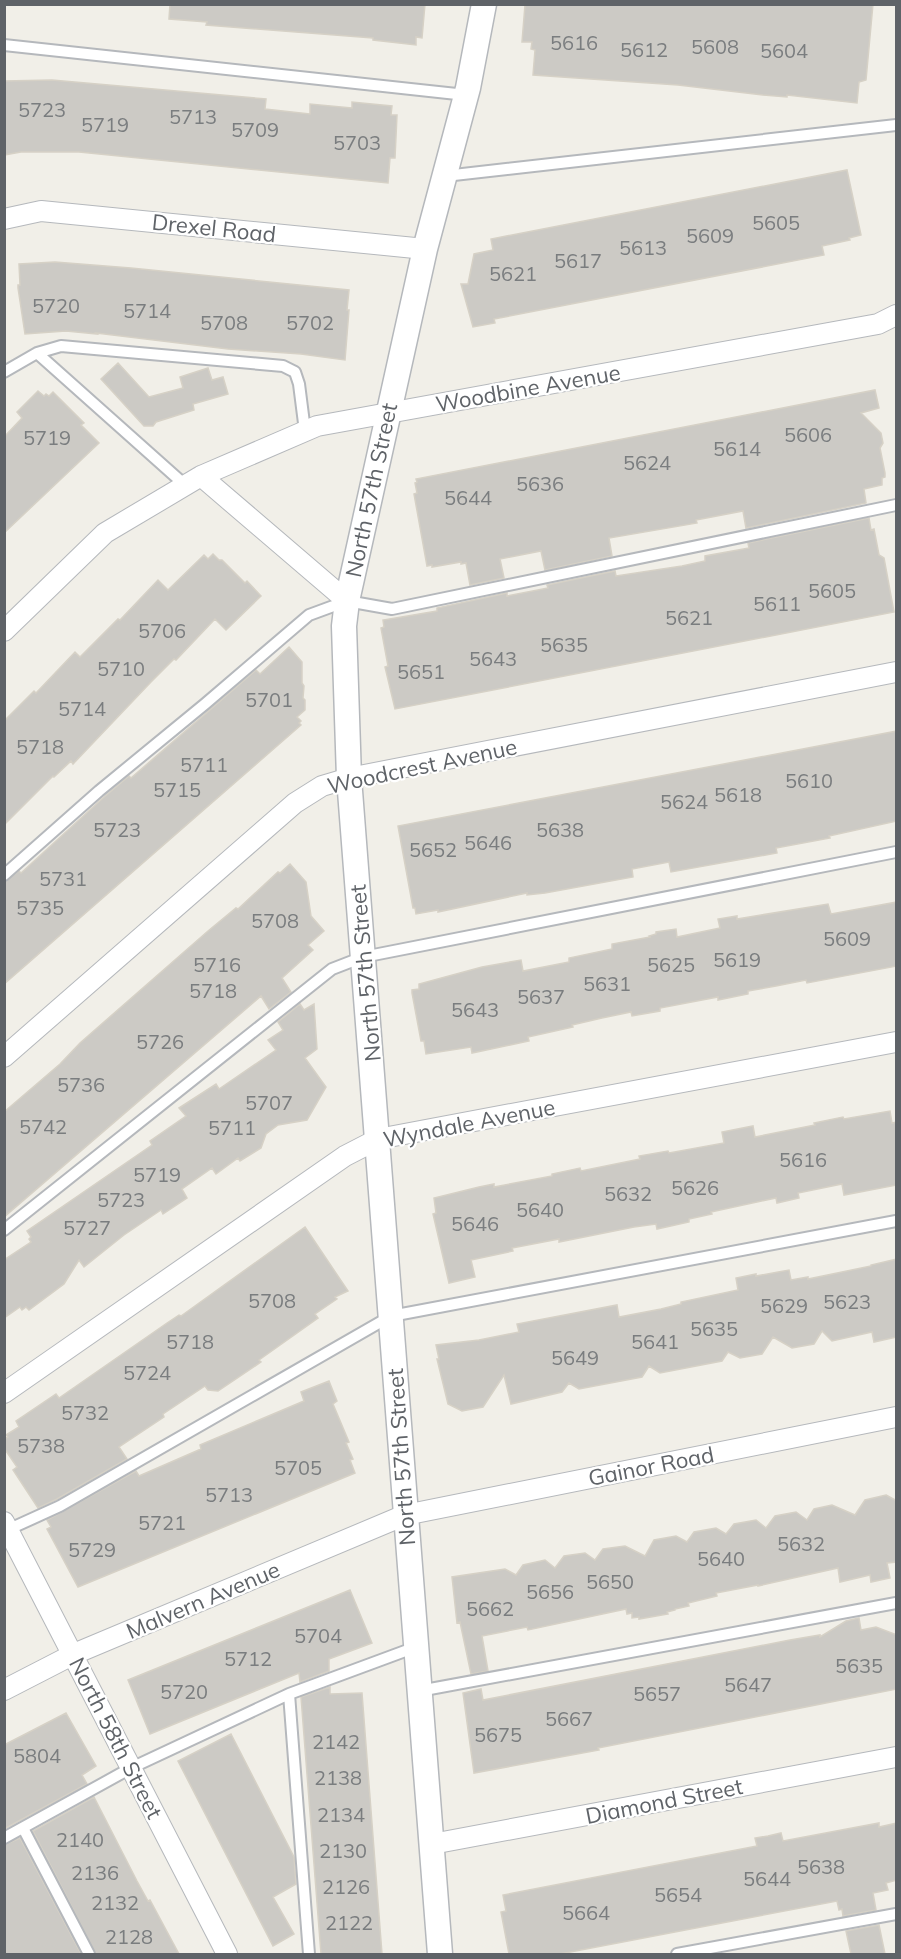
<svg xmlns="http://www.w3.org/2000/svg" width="901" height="1959" viewBox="0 0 901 1959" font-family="Mulish,sans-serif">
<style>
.building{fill:#cccac5;stroke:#d6d1c6;stroke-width:1.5}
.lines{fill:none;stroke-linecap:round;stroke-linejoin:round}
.service-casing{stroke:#b5b8bc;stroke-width:14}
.minor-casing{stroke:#b5b8bc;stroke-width:22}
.tertiary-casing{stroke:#b5b8bc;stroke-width:27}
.service{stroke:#fff;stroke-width:10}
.minor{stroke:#fff;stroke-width:20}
.tertiary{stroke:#fff;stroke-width:24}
.labels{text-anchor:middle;stroke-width:4.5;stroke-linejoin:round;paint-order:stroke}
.number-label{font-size:20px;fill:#7a7d7f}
.street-label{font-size:22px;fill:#5f6368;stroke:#fff}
</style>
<rect width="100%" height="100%" fill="#f1efe8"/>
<path class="building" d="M170,4H425L422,38L416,37V45L373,40V38L206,25L207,22L169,19Z
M536,4H873L866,80L859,82L857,103L787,95V97L763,95L678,85L533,75L535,50L531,49L532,42H522L525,5Z
M52,80L266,99L265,109L310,114V104L352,108V102L392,106L391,115H397L395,158H390L388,183L79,152H21L4,155V81Z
M847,170L861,235L849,238L850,240L822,246L824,255L494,319L495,323L473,327L461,284H468L474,254L493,250L491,239Z
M55,262L131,268L349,290L347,310H349L345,360L301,354L228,349L96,333L97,334L66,331L25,334L18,288V285H20L19,264Z
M118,363L149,397L183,388L180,377L208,368L212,380L223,377L228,394L193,404L194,410L156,422L153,426H144L101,379Z
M875,390L879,408L861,413L881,433L883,443L880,448L885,473V477L882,478V485L864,489L866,503L746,528L743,511L696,520L697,523L609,538L612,556L545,570L541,551L500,559L504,578L470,585L466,563L461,564V562L432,567V565L427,566L414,494L417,493L415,483L417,482L416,479Z
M38,391L44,396L46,394L49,396L53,392L84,423L81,425L99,443L4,533V437L22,418L17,412Z
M869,518L871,530L874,529L879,555L884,558L894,612L395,709L385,667L388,666L381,628L384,627L383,620L437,611V608L507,593V596L548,588L547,585L615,571L616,576L682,566L705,561V556L749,548L748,543Z
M213,554L219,560H222L245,583L247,581L261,596L226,630L215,619L176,660L174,659L151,682L73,764L71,761L54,777L53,776L4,825V721L34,691L36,693L75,652L80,657L118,619L120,620L158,580L168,590L204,555L208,559Z
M289,647L302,662V683L304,686L303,698L305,700V710L297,717L301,721L299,723L301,725L4,984V882L19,871L21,873L104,797L129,776L131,778L256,670L260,674Z
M897,731V821L829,836L830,838L776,848L777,853L671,872L669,862L632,869L633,877L545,893L527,895V893L438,912V910L416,914L415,908H413L398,826Z
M290,864L306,882L311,916L324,931L308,945L313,950L282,978L291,992L269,1009L261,996L4,1217V1112L60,1064L80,1043L208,931L236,908L238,909L278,872L280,873Z
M897,902V966L807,983L806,980L776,986L748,991V994L718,1000V997L660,1008V1011L632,1016L631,1012L602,1018L572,1025L573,1027L528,1037L529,1041L472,1053L471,1047L426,1054L424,1041H421L412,993V990L419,989V984L482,967L521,960L523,971L569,962V958L612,949V944L650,937L649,936L656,934V932L676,929L677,937L720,928L718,919L737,916V919L828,904L831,914Z
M300,1004L304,1010L314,1004L317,1049L305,1058L326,1087L307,1120L278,1125L266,1134L261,1148L240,1161L238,1158L216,1174L212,1168L182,1189L187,1198L163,1214L161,1210L124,1235L84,1267L79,1260L64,1284L29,1310L26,1307L22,1310L20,1307L4,1318V1260L31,1242L29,1239L31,1237L27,1231L152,1145L150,1141L186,1116L179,1108L216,1084L219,1089L276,1050L268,1040L283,1030L278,1022Z
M890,1111L892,1123L897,1122V1185L844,1195L842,1184L798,1193L799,1198L777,1203L776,1198L711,1212L712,1214L689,1219V1222L657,1229L656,1224L634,1227L559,1242V1239L512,1248L513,1251L471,1260L475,1277L449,1283L433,1214L436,1213L434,1198L479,1187L494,1184V1187L552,1176V1174L580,1168L581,1171L640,1159L639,1156L668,1151L669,1153L724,1143L722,1132L753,1126L755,1137L815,1125L814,1123L843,1117L844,1119Z
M305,1227L348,1291L335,1297L337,1299L315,1314L318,1318L259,1360L261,1362L218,1391L208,1390L205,1386L163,1414L164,1417L119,1447L127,1459L57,1499L38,1508L13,1470L17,1467L4,1448V1439L8,1437L6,1435L19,1427L16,1421L56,1394L59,1398L167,1323L179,1315L181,1316Z
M897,1259V1337L874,1342L872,1332L832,1341L822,1331L814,1344L792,1348L773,1337L762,1354L740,1358L728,1352L722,1361L660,1373L649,1366L642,1377L579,1389L569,1383L562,1392L511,1404L504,1375L483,1407L462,1411L448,1404L437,1359H439L436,1345L479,1340L519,1332L517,1324L617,1305L619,1317L661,1309L681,1304V1302L738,1290L736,1278L756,1274V1276L789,1270L791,1280L808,1277V1279L871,1266V1265Z
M329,1381L337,1401L333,1404L349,1442L346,1443L353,1459L350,1460L355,1473L78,1587L47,1529L51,1527L47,1520L136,1471L139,1476L201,1449L200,1445L304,1401L301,1392Z
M886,1495L897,1501V1562L887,1563L890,1578L871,1582L870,1575L840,1582L838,1568L758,1586V1585L716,1593L717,1596L688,1603L689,1606L675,1609V1610L667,1612L668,1614L639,1619V1617L632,1618V1613L627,1614L626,1609L528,1630L527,1627L482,1636L488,1671L471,1674L460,1622L457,1623L452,1577L505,1569L516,1575L523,1565L545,1560L555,1568L564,1556L585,1553L595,1560L603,1549L625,1546L645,1556L654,1540L676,1536L687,1542L694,1532L716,1528L726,1534L734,1524L756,1520L766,1528L775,1516L796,1512L807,1520L814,1509L832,1505L855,1515L865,1500Z
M350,1590L372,1643L329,1659V1671L300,1682L299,1673L150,1734L128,1680Z
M859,1618L861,1630L876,1627L897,1635V1689L598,1748L599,1750L474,1773L463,1693L481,1689L483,1700L790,1640L820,1635V1637L846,1621Z
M330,1687V1694L362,1693L382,1954H321L301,1697Z
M66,1713L96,1766L82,1775L87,1784L4,1829V1745Z
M231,1734L294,1857L296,1884L273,1897L294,1934L273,1946L178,1761Z
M94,1797L137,1881L148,1901L150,1900L179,1954H96L33,1831Z
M879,1823V1827L897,1823V1880L886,1883L888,1890L873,1893L876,1910L843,1916L842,1909L839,1910L837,1901L560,1954H509L501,1912L506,1911L503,1895L757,1846L755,1838L768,1836L781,1833L783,1841Z
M20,1838L81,1954H4V1845Z
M879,1925L885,1954H851L846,1931Z"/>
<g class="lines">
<defs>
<path id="service" d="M4,45L466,95
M445,176L896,125
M37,353L185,485
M4,372L37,353L61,346L283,366L295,372L299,384L305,431
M4,875L99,791L205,704L309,615L347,601L392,609L896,505
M4,1230L332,969L363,957L896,852
M5,1531L60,1506L391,1316L896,1221
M419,1691L896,1603
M289,1694L309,1954
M23,1828L89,1954
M4,1838L131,1768L289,1694L416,1647
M677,1954L896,1914"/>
<path id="minor" d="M4,219L41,211L425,249
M201,476L347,601
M4,631L105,533L201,476L317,426L878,324L896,315
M4,1057L295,803L322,786L349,778L896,672
M4,1393L345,1156L378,1139L896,1042
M4,1522L227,1954
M4,1690L74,1654L405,1515L896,1417
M432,1844L896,1757"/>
<path id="tertiary" d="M440,1954L349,778L344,626L347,601L425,249L468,88L484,4"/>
</defs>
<use href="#service" class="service-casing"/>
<use href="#minor" class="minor-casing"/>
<use href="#tertiary" class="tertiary-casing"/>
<use href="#service" class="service"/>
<use href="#minor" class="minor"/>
<use href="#tertiary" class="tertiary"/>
</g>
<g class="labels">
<g class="number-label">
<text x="574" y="50">5616</text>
<text x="715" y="54">5608</text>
<text x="644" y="57">5612</text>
<text x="784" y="58">5604</text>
<text x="42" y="117">5723</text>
<text x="193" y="124">5713</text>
<text x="105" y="132">5719</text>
<text x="255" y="137">5709</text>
<text x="357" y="150">5703</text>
<text x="776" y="230">5605</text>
<text x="710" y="243">5609</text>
<text x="643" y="255">5613</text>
<text x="578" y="268">5617</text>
<text x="513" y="281">5621</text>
<text x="56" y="313">5720</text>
<text x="147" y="318">5714</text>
<text x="224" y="330">5708</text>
<text x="310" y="330">5702</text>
<text x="808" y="442">5606</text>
<text x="47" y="445">5719</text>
<text x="737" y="456">5614</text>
<text x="647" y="470">5624</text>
<text x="540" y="491">5636</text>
<text x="468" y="505">5644</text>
<text x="832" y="598">5605</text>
<text x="777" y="611">5611</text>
<text x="689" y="625">5621</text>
<text x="162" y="638">5706</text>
<text x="564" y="652">5635</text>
<text x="493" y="666">5643</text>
<text x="121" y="676">5710</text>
<text x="421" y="679">5651</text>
<text x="269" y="707">5701</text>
<text x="82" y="716">5714</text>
<text x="40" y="754">5718</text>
<text x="204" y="772">5711</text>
<text x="809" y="788">5610</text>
<text x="177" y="797">5715</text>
<text x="738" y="802">5618</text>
<text x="684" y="809">5624</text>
<text x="117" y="837">5723</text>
<text x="560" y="837">5638</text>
<text x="488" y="850">5646</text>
<text x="433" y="857">5652</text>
<text x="63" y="886">5731</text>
<text x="40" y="915">5735</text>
<text x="275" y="928">5708</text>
<text x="847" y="946">5609</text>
<text x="737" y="967">5619</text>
<text x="217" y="972">5716</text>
<text x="671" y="972">5625</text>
<text x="607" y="991">5631</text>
<text x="213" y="998">5718</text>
<text x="541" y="1004">5637</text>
<text x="475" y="1017">5643</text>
<text x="160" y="1049">5726</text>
<text x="81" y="1092">5736</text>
<text x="269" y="1110">5707</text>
<text x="43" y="1134">5742</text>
<text x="232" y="1135">5711</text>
<text x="803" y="1167">5616</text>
<text x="157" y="1182">5719</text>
<text x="695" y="1195">5626</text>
<text x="628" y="1201">5632</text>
<text x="121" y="1207">5723</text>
<text x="540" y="1217">5640</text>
<text x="475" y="1231">5646</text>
<text x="87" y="1235">5727</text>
<text x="272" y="1308">5708</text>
<text x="847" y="1309">5623</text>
<text x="784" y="1313">5629</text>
<text x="714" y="1336">5635</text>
<text x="190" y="1349">5718</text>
<text x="655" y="1349">5641</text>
<text x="575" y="1365">5649</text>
<text x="147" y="1380">5724</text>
<text x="85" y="1420">5732</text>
<text x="41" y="1453">5738</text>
<text x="298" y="1475">5705</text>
<text x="229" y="1502">5713</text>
<text x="162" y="1530">5721</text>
<text x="801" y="1551">5632</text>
<text x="92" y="1557">5729</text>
<text x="721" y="1566">5640</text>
<text x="610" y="1589">5650</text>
<text x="550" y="1599">5656</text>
<text x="490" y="1616">5662</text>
<text x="318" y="1643">5704</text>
<text x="248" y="1666">5712</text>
<text x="859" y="1673">5635</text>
<text x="748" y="1692">5647</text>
<text x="184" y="1699">5720</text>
<text x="657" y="1701">5657</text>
<text x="569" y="1726">5667</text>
<text x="498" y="1742">5675</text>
<text x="336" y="1749">2142</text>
<text x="37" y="1763">5804</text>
<text x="338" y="1785">2138</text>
<text x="341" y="1822">2134</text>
<text x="80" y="1847">2140</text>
<text x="343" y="1858">2130</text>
<text x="821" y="1874">5638</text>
<text x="95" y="1880">2136</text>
<text x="767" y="1886">5644</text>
<text x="346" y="1894">2126</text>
<text x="678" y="1902">5654</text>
<text x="115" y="1910">2132</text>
<text x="586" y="1920">5664</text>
<text x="349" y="1930">2122</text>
<text x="129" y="1944">2128</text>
</g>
<g class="street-label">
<text transform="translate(214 228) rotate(6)" y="8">Drexel Road</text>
<text transform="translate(528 388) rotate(-10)" y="8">Woodbine Avenue</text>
<text transform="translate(371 490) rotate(-78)" y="8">North 57th Street</text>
<text transform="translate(422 766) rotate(-12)" y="8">Woodcrest Avenue</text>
<text transform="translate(365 973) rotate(-95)" y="8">North 57th Street</text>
<text transform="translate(469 1123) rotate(-11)" y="8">Wyndale Avenue</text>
<text transform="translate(401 1457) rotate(-94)" y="8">North 57th Street</text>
<text transform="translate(651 1466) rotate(-11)" y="8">Gainor Road</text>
<text transform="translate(203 1600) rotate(-23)" y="8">Malvern Avenue</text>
<text transform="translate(116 1738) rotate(63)" y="8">North 58th Street</text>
<text transform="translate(664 1801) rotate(-11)" y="8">Diamond Street</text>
</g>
</g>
<rect width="901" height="1959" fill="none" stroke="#5f6368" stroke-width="12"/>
</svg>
